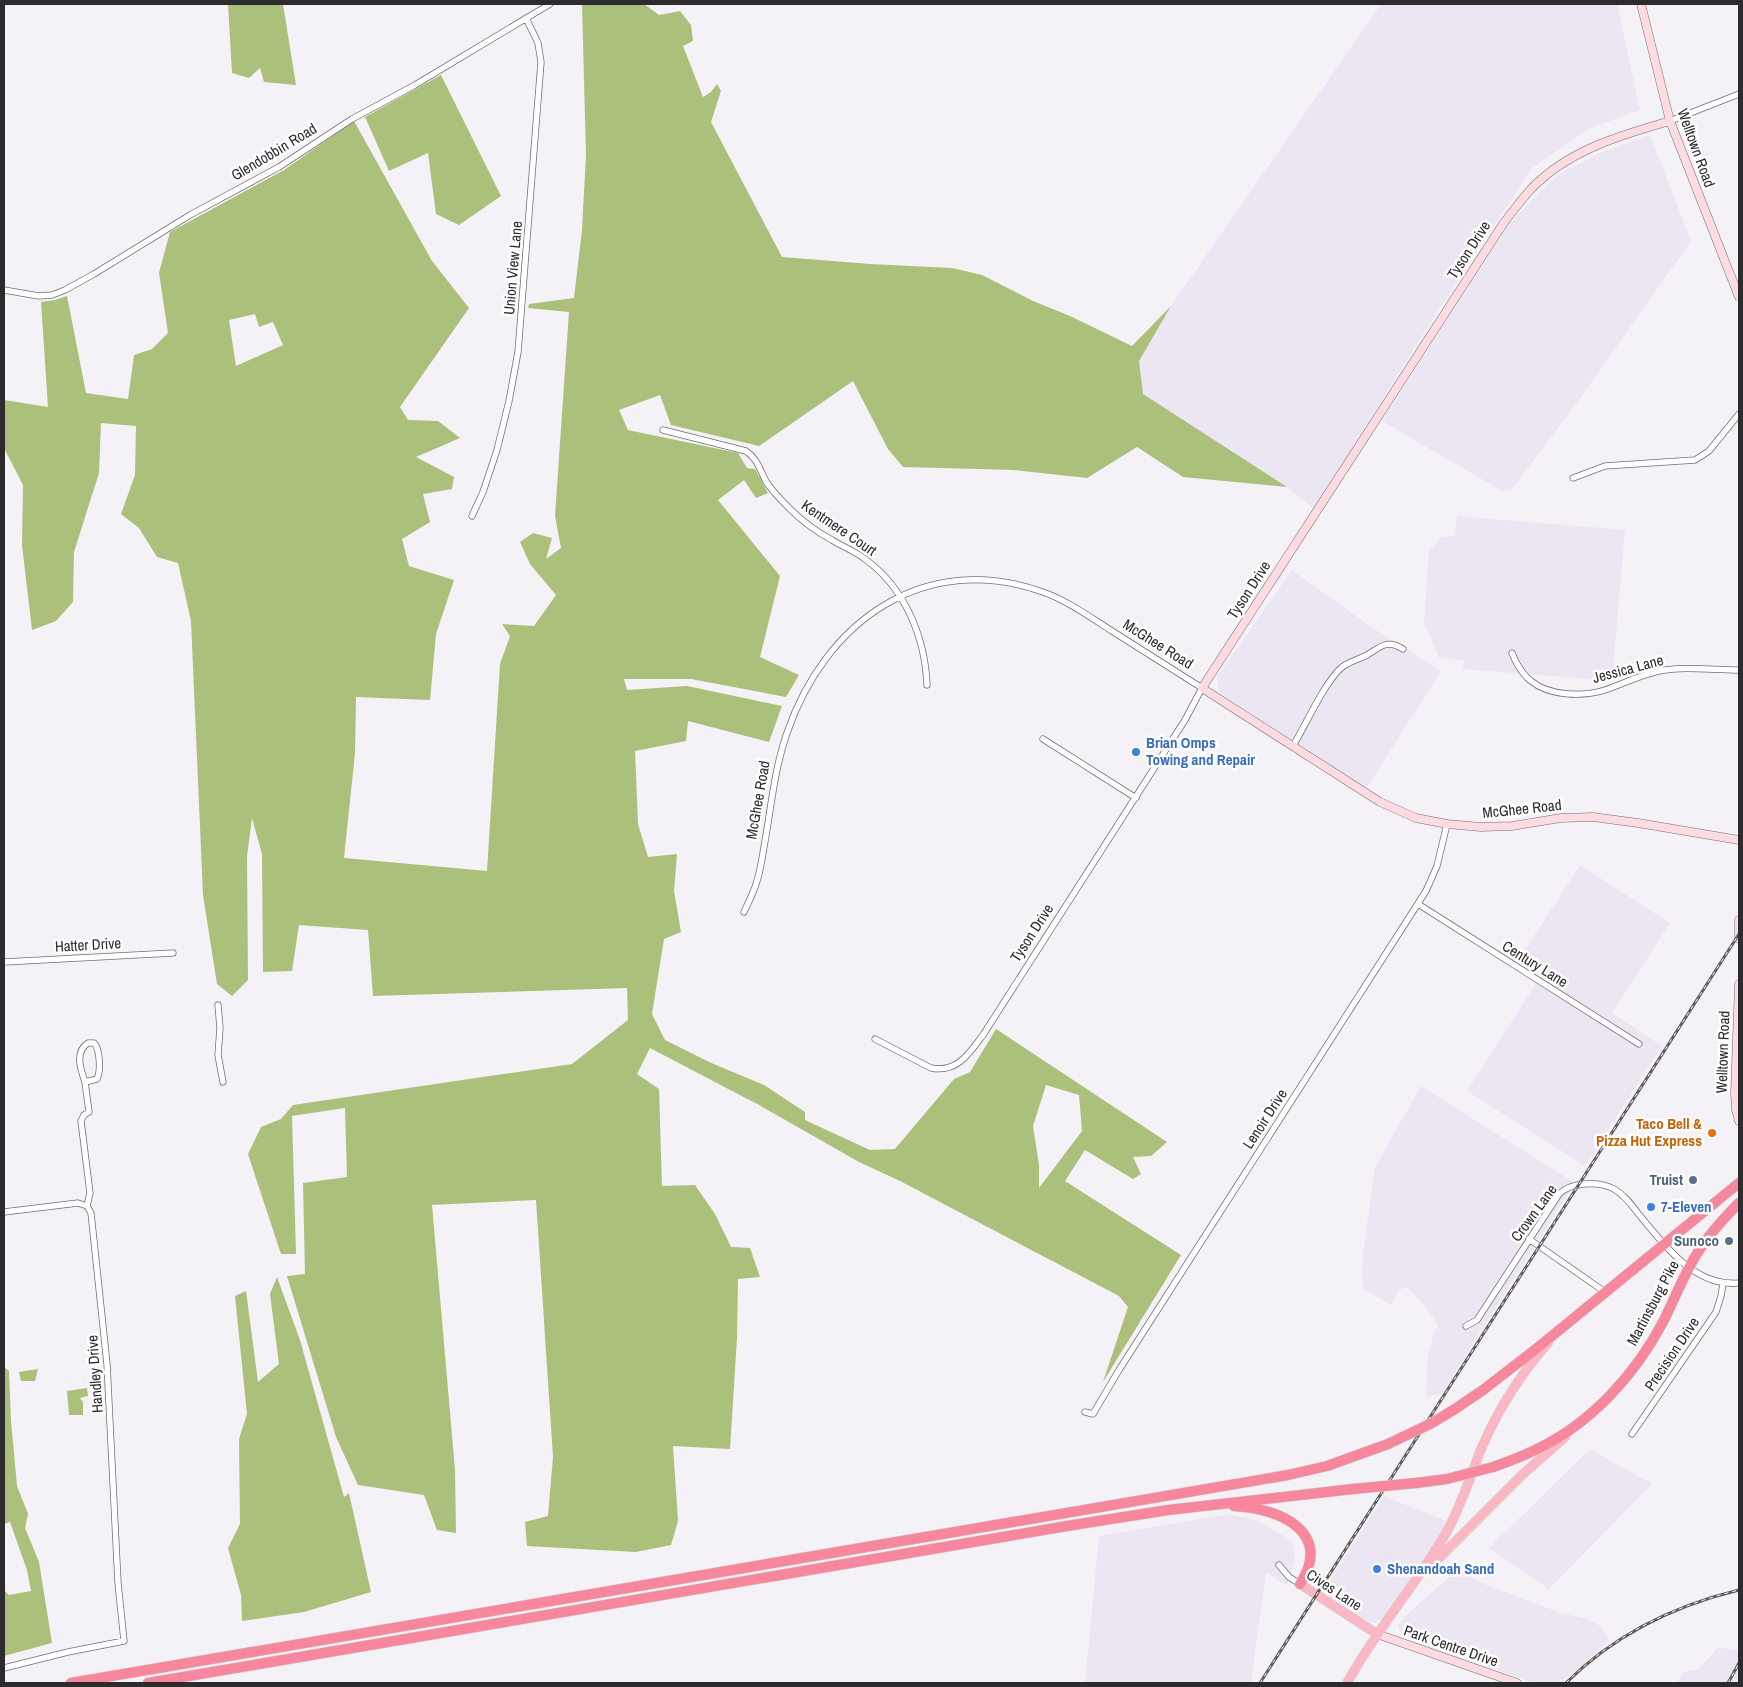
<svg xmlns="http://www.w3.org/2000/svg" width="1743" height="1687" viewBox="0 0 1743 1687" font-family="'Archivo Narrow',sans-serif">
<style>
.built{fill:#ece6f3}
.forest{fill:#abc07b;fill-rule:evenodd}
.lines{fill:none;stroke-linecap:round;stroke-linejoin:round}
.street-casing{stroke:#706e73;stroke-width:7}
.secondary-casing{stroke:#706e73;stroke-width:9}
.primary-casing{stroke:#d1d0d1;stroke-width:10}
.highway-casing{stroke:#d1d0d1;stroke-width:11}
.street{stroke:#fff;stroke-width:5.5}
.secondary{stroke:#fcdbe1;stroke-width:8}
.primary{stroke:#fab7c4;stroke-width:9}
.highway{stroke:#f6879c;stroke-width:10}
.rail-casing{stroke:#5d5c5f;stroke-width:3}
.rail{stroke:#fff;stroke-width:1;stroke-dasharray:4;stroke-linecap:butt}
.highway-bridge-casing{stroke:#d1d0d1;stroke-width:11;stroke-linecap:butt}
.highway-bridge{stroke:#f6879c;stroke-width:10}
.shop-dot{fill:#3f7fe0;stroke:#fff;stroke-width:2}
.food-dot{fill:#e8710a;stroke:#fff;stroke-width:2}
.service-dot{fill:#5c6f8a;stroke:#fff;stroke-width:2}
.labels{text-anchor:middle;stroke-width:5;stroke-linejoin:round;paint-order:stroke}
.street-label{font-size:15px;fill:#2c2b2e;stroke:#fff}
.shop-label{font-size:15px;font-weight:bold;fill:#366cbe;stroke:#fff;text-anchor:start}
.food-label{font-size:15px;font-weight:bold;fill:#c56008;stroke:#fff;text-anchor:end}
.service-label{font-size:15px;font-weight:bold;fill:#4e5e75;stroke:#fff;text-anchor:end}
</style>
<rect width="100%" height="100%" fill="#f4f1f7"/>
<path class="built" d="M1381,4H1617L1640,110L1588,129L1531,169L1420,339L1314,509L1287,487L1143,394L1139,361L1171,306Z
M1650,135L1691,241L1583,394L1511,490L1502,491L1382,421L1510,223L1539,192L1561,173L1597,154Z
M1457,516L1625,530L1612,681L1463,669L1464,660L1439,658L1424,622L1429,550L1442,537L1455,536Z
M1292,570L1373,628L1441,671L1366,789L1297,745L1219,692L1217,677Z
M1580,865L1670,923L1612,1013L1662,1046L1585,1166L1467,1091L1544,971L1521,956Z
M1421,1086L1575,1183L1441,1394L1426,1397L1428,1354L1435,1330L1438,1325L1423,1304L1408,1288H1404L1399,1290L1391,1305L1363,1289L1362,1270L1363,1254L1375,1167Z
M1590,1449L1652,1484L1549,1589L1489,1548Z
M1384,1496L1446,1521L1434,1546L1385,1615L1380,1620L1373,1623L1363,1620L1322,1593Z
M1229,1514L1256,1520L1282,1535L1293,1544L1295,1559L1287,1586L1266,1572L1251,1683H1085L1099,1536Z
M1454,1573H1468L1473,1578L1484,1584L1561,1613L1588,1619L1602,1627L1609,1640L1561,1683H1535L1416,1643L1402,1634L1399,1629L1398,1625L1406,1615Z
M1718,1647L1739,1651V1683H1677L1682,1672L1699,1669Z"/>
<path class="forest" d="M228,4H283L296,85L264,82L260,68L249,78L232,73Z
M582,4H644L659,15L680,11L691,25L693,41L683,46L703,97L711,92L717,84L721,91L711,122L782,257L870,264L952,268L982,275L1033,301L1070,316L1132,346L1171,306L1139,361L1143,394L1287,487L1183,477L1137,447L1087,478L1014,470L903,467L888,449L853,381L759,446L671,425L660,395L619,410L628,430L738,453L747,468L755,469L768,493L756,498L744,480L718,500L780,576L760,657L799,675L786,697L691,679H624L627,690L687,686L782,706L769,742L688,721L686,741L635,751L638,824L648,857L677,854L674,891L681,932L664,939L652,1014L665,1040L709,1062L764,1085L805,1112V1120L870,1150L895,1149L954,1079L970,1072L996,1029L1167,1142L1151,1156L1133,1157L1141,1174L1133,1179L1085,1150L1065,1181L1181,1255L1103,1382L1128,1307L1119,1296L900,1181L859,1162L759,1105L650,1048L637,1074L659,1089L662,1186L695,1185L715,1214L731,1247L750,1248L760,1277L738,1279L737,1338L730,1449L673,1446L678,1521L671,1545L636,1552L527,1546L525,1522L548,1516L553,1457L536,1200L432,1205L455,1470L456,1533L437,1530L424,1495L358,1485L336,1437L287,1276L305,1274L303,1183L347,1177L345,1108L292,1116L296,1254H281L248,1154L261,1127L281,1119L293,1105L572,1064L628,1020L627,988L373,996L368,930L299,925L292,971L263,972L262,854L252,818L247,856L248,980L232,996L217,984L203,895L191,621L178,563L157,557L139,528L121,514L135,475L136,426L101,423L99,473L74,552L73,602L56,621L32,630L22,545L23,485L4,448V400L48,407L41,302L55,300L67,296L86,393L128,399L134,355L152,349L168,333L159,273L170,232L284,170L354,121L432,261L469,308L400,407L408,420L438,421L460,438L416,457L454,477L452,489L423,494L430,522L402,539L409,566L454,580L436,634L430,700L356,697L355,753L344,858L487,871L500,664L510,636L502,624L534,626L556,595L530,564L520,542L533,533L552,538L546,559L561,548L555,516L569,312L528,308L529,304L574,298L582,230L586,155ZM255,314L259,327L273,322L283,345L236,366L229,320ZM1046,1085L1079,1095L1082,1131L1039,1188V1165L1033,1126Z
M441,75L501,196L459,225L436,214L428,153L389,171L365,117Z
M277,1277L300,1340L344,1497L349,1493L371,1592L304,1612L242,1621L241,1595L228,1548L240,1524L239,1439L247,1414L235,1296L246,1291L258,1382L279,1364L270,1294Z
M4,1367L9,1371L11,1421L17,1486L28,1514L25,1528L39,1562L52,1643L4,1656V1590L9,1595L31,1591L27,1570L10,1522L4,1524Z
M38,1369L35,1381H21L19,1372Z
M87,1388L88,1396L80,1398L83,1402V1415H69L67,1391Z"/>
<g class="lines">
<defs>
<path id="street" d="M1670,121L1739,94
M4,290L39,296L52,295L65,290L94,274L190,215L279,167L352,119L415,85L550,4
M663,430L746,451C758,459 760,471 767,483C773,492 781,500 789,508C802,521 817,532 832,540C843,547 855,551 865,559C905,588 925,637 927,685
M1573,478L1605,466L1695,460L1709,451L1739,414
M472,516L483,492L497,450L509,401L518,352L541,62L538,43L526,18
M1512,653C1516,663 1522,674 1531,681C1549,696 1583,697 1605,690C1623,684 1640,675 1659,671C1684,666 1713,670 1739,670
M1043,739L1136,798
M1293,746C1305,726 1325,682 1341,668C1348,662 1357,660 1365,656C1380,648 1386,638 1403,649
M1418,904L1639,1044
M744,912C748,903 753,894 756,884C760,873 762,859 764,847C771,809 774,770 787,733C825,621 925,550 1043,592C1068,601 1090,617 1112,631C1142,650 1172,669 1202,688L1185,720L983,1035C969,1054 957,1073 931,1068L875,1039
M4,962L173,953
M218,1005L220,1028L218,1055L223,1082
M88,1043H94C100,1049 101,1071 97,1079L85,1082C81,1070 74,1052 88,1043Z
M4,1212L78,1203L87,1206
M1529,1239L1605,1292
M1466,1326L1477,1320L1559,1194C1566,1187 1574,1185 1584,1184C1594,1183 1605,1184 1614,1189C1625,1195 1633,1207 1641,1217C1666,1247 1695,1287 1739,1283
M1085,1412L1093,1414L1119,1370L1426,891L1437,866L1447,824
M1632,1434L1716,1312L1721,1296L1723,1284
M1279,1565L1289,1577L1300,1584
M4,1668L68,1652L124,1641L118,1583L107,1364L91,1213L87,1206L90,1193L81,1121L84,1115L89,1112L85,1082"/>
<path id="secondary" d="M1641,4L1670,121L1739,297
M1670,121C1621,135 1569,150 1532,188C1522,199 1512,212 1503,224L1202,688L1380,802L1416,818L1447,824L1481,827L1512,826L1561,818L1593,817L1638,823L1739,840
M1739,920V939
M1739,984L1735,1094L1736,1110L1739,1121
M1377,1634L1517,1683"/>
<path id="primary" d="M1427,1570L1523,1474L1565,1437
M1300,1584L1377,1634
M1347,1683C1376,1630 1416,1585 1446,1533C1461,1507 1470,1477 1481,1449C1498,1410 1520,1374 1548,1343"/>
<path id="highway" d="M1455,1409L1483,1390L1536,1349L1739,1183
M1493,1467C1507,1462 1521,1457 1535,1450C1591,1424 1636,1374 1664,1320C1676,1296 1685,1271 1700,1249C1711,1232 1725,1217 1739,1203
M1416,1483L1447,1479
M1234,1506C1279,1508 1334,1532 1300,1584
M71,1683L1288,1475L1327,1466L1388,1444
M148,1683L1067,1526L1168,1510L1353,1489"/>
</defs>
<use href="#street" class="street-casing"/>
<use href="#secondary" class="secondary-casing"/>
<use href="#primary" class="primary-casing"/>
<use href="#highway" class="highway-casing"/>
<use href="#street" class="street"/>
<use href="#secondary" class="secondary"/>
<use href="#primary" class="primary"/>
<use href="#highway" class="highway"/>
<defs>
<path id="rail" d="M1260,1683L1739,934
M1566,1683C1614,1635 1673,1606 1739,1590
M1728,1683L1739,1663"/>
</defs>
<use href="#rail" class="rail-casing"/>
<use href="#rail" class="rail"/>
<defs>
<path id="highway-bridge" d="M1388,1444L1432,1423L1455,1409
M1447,1479L1493,1467
M1353,1489L1416,1483"/>
</defs>
<use href="#highway-bridge" class="highway-bridge-casing"/>
<use href="#highway-bridge" class="highway-bridge"/>
</g>
<g class="shop-dot">
<circle cx="1136" cy="752" r="5"/>
<circle cx="1651" cy="1207" r="5"/>
<circle cx="1377" cy="1569" r="5"/>
</g>
<circle class="food-dot" cx="1712" cy="1133" r="5"/>
<g class="service-dot">
<circle cx="1693" cy="1180" r="5"/>
<circle cx="1729" cy="1241" r="5"/>
</g>
<g class="labels">
<g class="street-label">
<text transform="translate(1696 148) rotate(70)" y="5">Welltown Road</text>
<text transform="translate(274 152) rotate(-31)" y="5">Glendobbin Road</text>
<text transform="translate(1469 250) rotate(-57)" y="5">Tyson Drive</text>
<text transform="translate(513 268) rotate(-85)" y="5">Union View Lane</text>
<text transform="translate(839 528) rotate(34)" y="5">Kentmere Court</text>
<text transform="translate(1249 590) rotate(-57)" y="5">Tyson Drive</text>
<text transform="translate(1158 644) rotate(32)" y="5">McGhee Road</text>
<text transform="translate(1628 669) rotate(-15)" y="5">Jessica Lane</text>
<text transform="translate(758 800) rotate(-80)" y="5">McGhee Road</text>
<text transform="translate(1522 809) rotate(-6)" y="5">McGhee Road</text>
<text transform="translate(1032 933) rotate(-57)" y="5">Tyson Drive</text>
<text transform="translate(88 945) rotate(-3)" y="5">Hatter Drive</text>
<text transform="translate(1535 964) rotate(32)" y="5">Century Lane</text>
<text transform="translate(1723 1052) rotate(-88)" y="5">Welltown Road</text>
<text transform="translate(1265 1119) rotate(-57)" y="5">Lenoir Drive</text>
<text transform="translate(1534 1213) rotate(-54)" y="5">Crown Lane</text>
<text transform="translate(1653 1303) rotate(-62)" y="5">Martinsburg Pike</text>
<text transform="translate(1672 1354) rotate(-56)" y="5">Precision Drive</text>
<text transform="translate(95 1374) rotate(-94)" y="5">Handley Drive</text>
<text transform="translate(1334 1590) rotate(33)" y="5">Cives Lane</text>
<text transform="translate(1451 1646) rotate(19)" y="5">Park Centre Drive</text>
</g>
<g class="shop-label">
<text x="1146" y="748">Brian Omps<tspan x="1146" dy="17">Towing and Repair</tspan></text>
<text x="1661" y="1212">7-Eleven</text>
<text x="1387" y="1574">Shenandoah Sand</text>
</g>
<g class="food-label">
<text x="1702" y="1129">Taco Bell &amp;<tspan x="1702" dy="17">Pizza Hut Express</tspan></text>
</g>
<g class="service-label">
<text x="1683" y="1185">Truist</text>
<text x="1719" y="1246">Sunoco</text>
</g>
</g>
<rect width="1743" height="1687" fill="none" stroke="#2c2b2e" stroke-width="10"/>
</svg>
